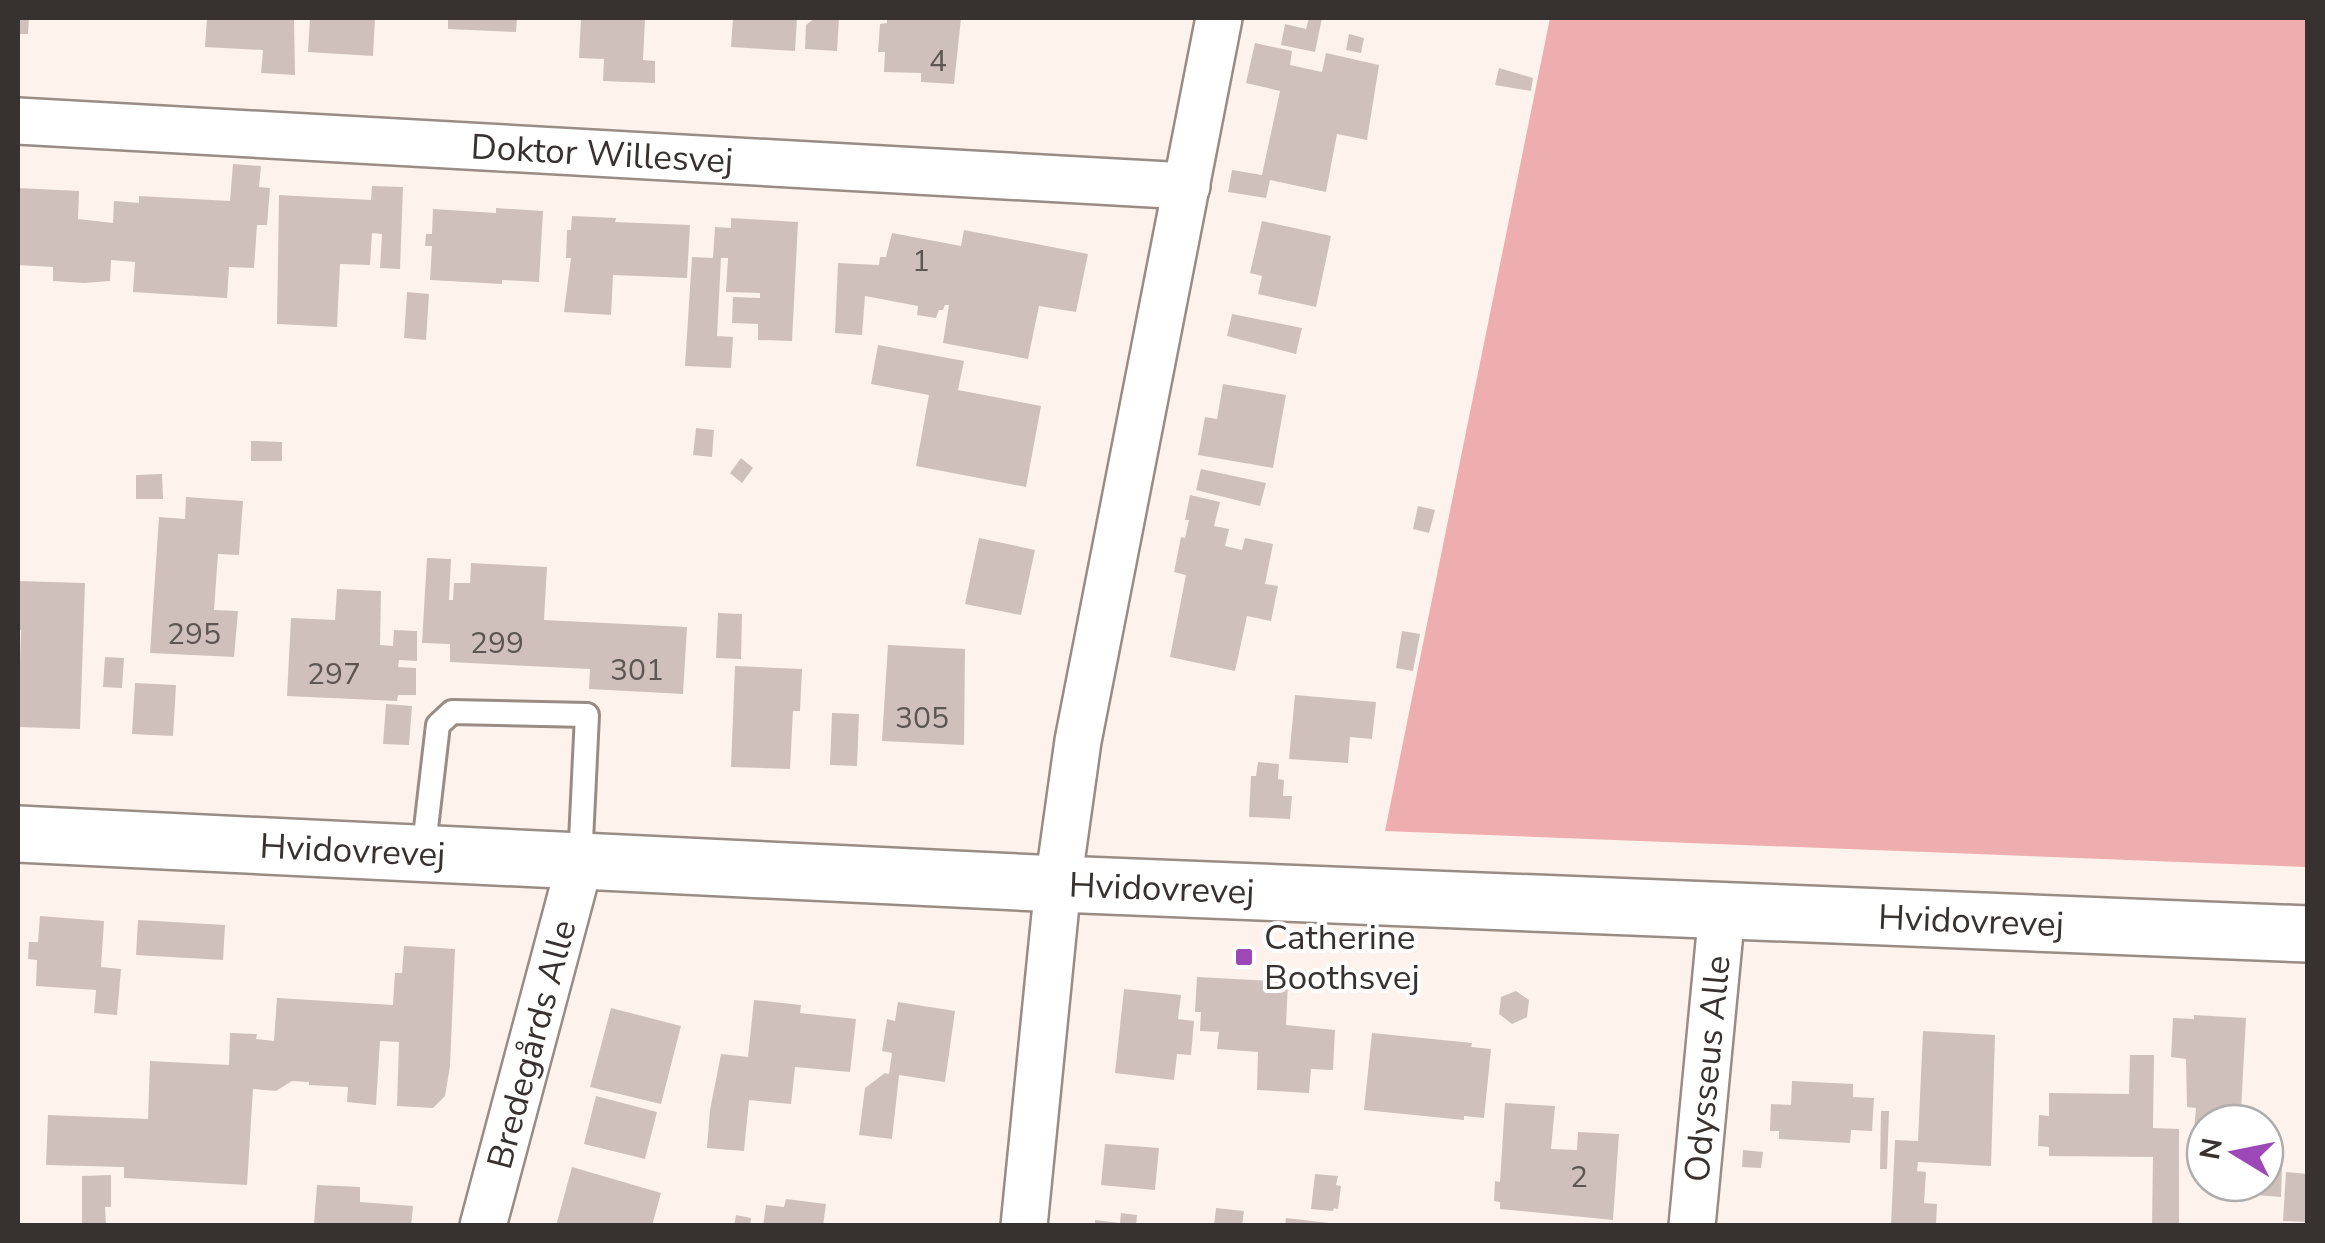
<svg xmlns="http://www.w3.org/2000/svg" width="2325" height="1243" viewBox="0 0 2325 1243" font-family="'Nunito Sans',sans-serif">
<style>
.green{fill:#eeaeb0}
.building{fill:#cfc0bc}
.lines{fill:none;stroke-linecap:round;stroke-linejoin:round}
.service-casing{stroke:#988c85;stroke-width:28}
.minor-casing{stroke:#988c85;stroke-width:50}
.tertiary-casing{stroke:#988c85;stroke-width:60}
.service{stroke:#fff;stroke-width:22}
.minor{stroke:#fff;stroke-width:45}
.tertiary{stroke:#fff;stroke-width:55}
.poi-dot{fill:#9c48b7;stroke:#fff;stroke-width:4}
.labels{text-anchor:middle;stroke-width:8;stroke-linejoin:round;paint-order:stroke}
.number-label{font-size:30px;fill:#5d5652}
.street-label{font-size:35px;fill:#37322f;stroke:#fff}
.poi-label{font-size:35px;fill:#37322f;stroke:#fff;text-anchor:start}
</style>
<rect width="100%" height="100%" fill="#fdf3ec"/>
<path class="green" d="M1550,18H2307V867L1385,831Z"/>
<path class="building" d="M18,18H29L28,34H18Z
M207,18H294L295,75L261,73L263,50L205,47Z
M310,18H375L373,56L308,52Z
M448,18H517L516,32L448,29Z
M581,18H645L643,60L655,61V83L603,81L604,59L579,58Z
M733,18H797L795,51L731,47Z
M815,18H839L837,51L805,49L806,25Z
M887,18H961L954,84L921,82V73L884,72L885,52H878L880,24L887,23Z
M1309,18H1322L1315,52L1281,45L1285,24L1306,29Z
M1349,34L1364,38L1361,53L1346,50Z
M1255,43L1292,51L1290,65L1322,72L1326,53L1379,65L1367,140L1337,134L1326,192L1270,180L1266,198L1228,192L1232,170L1262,175L1280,91L1246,83Z
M1499,68L1533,78L1531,91L1495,85Z
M233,164L261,166L259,187L270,188L267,225H257L254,268L229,267L227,298L133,292L135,262L111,260L110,281L84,283L53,281V267L18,265V188L79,191L78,219L113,223L114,201L139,203V196L230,201Z
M372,186L403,187L400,269L380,268L382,234L372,233L370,265L340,264L337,327L277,324L279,195L371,200Z
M496,208L543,211L539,282L502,280V284L430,280L432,246H425L426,234H432L433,209L496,213Z
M572,216L616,218L615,222L690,225L687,278L613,275L611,315L564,312L571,258H566L567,230H571Z
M731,218L798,222L792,341L758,340V324L732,323L733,297L760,298V293L726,292L728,258H721L717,336L733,337L731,368L685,366L692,257L713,258L715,227L731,228Z
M1262,221L1331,236L1316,307L1258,294L1262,276L1250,273Z
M964,230L1088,254L1076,312L1039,306L1028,359L943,343L949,305H945L943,310H939L936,318L917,315L918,306L865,296L862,335L835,333L838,263L879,265L880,257H886L892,233L961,246Z
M407,292L429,294L426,340L404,338Z
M1232,314L1302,328L1296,354L1227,336Z
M878,345L964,361L958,390L1041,406L1026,487L916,466L929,395L871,384Z
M1223,384L1286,395L1273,468L1198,455L1205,417L1217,419Z
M696,428L714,430L712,457L693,455Z
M251,441L282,442V461H251Z
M741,458L753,468L742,483L730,473Z
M1201,469L1266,483L1260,506L1196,490Z
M162,474L163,499H136V475Z
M1190,495L1220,502L1214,526L1229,529L1225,546L1242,550L1245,538L1273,544L1265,584L1278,586L1271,621L1247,616L1235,671L1170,657L1186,575L1174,572L1181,537L1185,538L1189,520H1185Z
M186,497L243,501L239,555L218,554L214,610L238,611L234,657L150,653L159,517L185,519Z
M1418,506L1435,510L1429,533L1413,529Z
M979,538L1035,550L1021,615L965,604Z
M427,558L451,559L449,600H453L454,583H470L471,563L547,567L544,620L687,627L683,694L589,689L590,669L450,662V644L422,643Z
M18,581L85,583L80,729L18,727L21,630H18Z
M337,589L381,591L380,645L393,646L394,630L417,631V661L399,660L398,667L416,668V695H398L397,701L287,696L291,618L335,620Z
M718,613L742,614L741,659L716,658Z
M1402,631L1420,634L1413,671L1396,668Z
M888,645L965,649L964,745L882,741Z
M105,657L124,658L122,688L103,687Z
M735,666L802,669L800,711H793L790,769L731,767Z
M135,683L176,685L173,736L132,734Z
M1295,695L1376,702L1372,739L1350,737L1348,763L1289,759Z
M386,704L412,706L409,745L383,744Z
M832,713L859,714L857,766L830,765Z
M1258,762L1279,764L1278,779L1284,780L1283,796H1292L1290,819L1249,817L1251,776H1256Z
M40,916L104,921L101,967L121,969L117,1015L94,1013L96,990L36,986L37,960L28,959L29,942H38Z
M138,920L225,925L223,960L136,955Z
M404,946L455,949L450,1066L445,1096L433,1108L397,1106L399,1042L380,1041L376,1105L347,1102L348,1087L309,1085V1082L292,1081L276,1091L253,1089L247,1185L124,1178V1167L46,1165L48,1115L148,1119L150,1061L229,1065L230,1033L257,1034L256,1039L274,1041L277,998L393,1005L395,973H402Z
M1197,977L1288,982L1286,1025L1335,1030L1333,1070L1311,1069L1309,1093L1257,1090L1258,1052L1217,1049L1219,1032L1200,1031L1201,1012H1195Z
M1124,989L1181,995L1178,1019L1194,1021L1191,1055L1177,1054L1174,1080L1115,1073Z
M1516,991L1529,1000L1527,1017L1512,1024L1499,1014L1501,997Z
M754,1000L801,1005L800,1013L856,1019L850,1072L795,1067L791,1104L749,1100L744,1151L707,1148L710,1110L721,1054L748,1057Z
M898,1002L955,1011L945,1082L899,1075L892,1139L859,1135L865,1088L885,1073L889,1074L892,1053L882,1051L887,1019L895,1021Z
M611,1008L681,1026L661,1104L590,1087Z
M2194,1015L2246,1018L2241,1110L2236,1109L2235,1123H2205V1130H2194L2196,1108L2187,1107L2186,1059L2171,1057L2173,1018L2194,1019Z
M1923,1031L1995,1035L1991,1166L1918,1162L1917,1171L1926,1172L1924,1203L1937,1204L1936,1226L1891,1225L1895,1140L1918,1141Z
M1372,1033L1472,1043L1471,1047L1491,1049L1484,1118L1464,1116V1120L1364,1110Z
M2130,1055H2154L2153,1128L2179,1129V1226H2152L2153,1157L2049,1156V1147L2038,1146L2039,1115L2049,1116V1093L2129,1094Z
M1792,1081L1853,1084V1097L1874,1098L1872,1131L1851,1130L1850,1143L1779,1139V1131H1770L1771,1104L1791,1105Z
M596,1096L657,1112L645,1159L584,1144Z
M1505,1103L1555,1106L1551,1149L1577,1150L1578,1132L1619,1134L1613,1220L1500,1209V1202L1494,1201L1495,1181L1500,1182Z
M1881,1111H1889L1887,1169H1880Z
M1105,1144L1159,1148L1155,1190L1101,1185Z
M1743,1150L1763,1152L1761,1168L1742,1167Z
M2265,1164L2282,1165L2281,1197L2255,1195V1183H2265Z
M572,1167L661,1193L652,1226H556Z
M2286,1172L2308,1174V1222L2283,1221Z
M1315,1174L1338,1176L1336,1185L1341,1186L1338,1209L1334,1208L1333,1211L1311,1209Z
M111,1175V1207H105L106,1226H82V1176Z
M317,1185L360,1187V1202L413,1206L411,1226L314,1224Z
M786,1199L826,1204L823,1226H763L766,1205L784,1207Z
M1216,1208L1244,1211L1242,1226H1214Z
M1121,1213L1137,1215L1136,1226H1095V1220L1120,1223Z
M736,1215L751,1218L750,1226H734Z
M1286,1218L1329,1223V1226H1285Z"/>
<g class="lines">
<defs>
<path id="service" d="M423,854L438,725L452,712L587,715L580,862"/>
<g id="minor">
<path id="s1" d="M18,121L1187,186"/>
<path id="s2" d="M483,1226L580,862"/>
<path d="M1024,1226L1058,884L1078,741L1219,18"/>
<path id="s3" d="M1692,1226L1722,911"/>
</g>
<g id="tertiary">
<path id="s4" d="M18,834L1058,884L2308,934"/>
</g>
</defs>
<use href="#service" class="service-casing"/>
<use href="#minor" class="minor-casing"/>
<use href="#tertiary" class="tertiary-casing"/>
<use href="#service" class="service"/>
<use href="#minor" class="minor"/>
<use href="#tertiary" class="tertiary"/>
</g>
<rect class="poi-dot" x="1234" y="947" width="20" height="20" rx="5"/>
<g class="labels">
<g class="number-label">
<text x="938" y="71">4</text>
<text x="921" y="271">1</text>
<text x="194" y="644">295</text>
<text x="497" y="653">299</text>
<text x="637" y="680">301</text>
<text x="334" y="684">297</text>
<text x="922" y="728">305</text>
<text x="1579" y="1187">2</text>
</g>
<g class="street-label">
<text dy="12" stroke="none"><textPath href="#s1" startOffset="585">Doktor Willesvej</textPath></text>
<text dy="12" stroke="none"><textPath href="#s4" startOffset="335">Hvidovrevej</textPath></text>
<text dy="12" stroke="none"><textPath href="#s4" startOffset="1145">Hvidovrevej</textPath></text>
<text dy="12" stroke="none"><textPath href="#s4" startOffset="1955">Hvidovrevej</textPath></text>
<text dy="12" stroke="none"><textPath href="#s2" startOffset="188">Bredegårds Alle</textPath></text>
<text dy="12" stroke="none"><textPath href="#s3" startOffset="158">Odysseus Alle</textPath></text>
</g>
<g class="poi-label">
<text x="1264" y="949">Catherine<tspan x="1264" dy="40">Boothsvej</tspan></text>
</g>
</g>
<rect width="2325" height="1243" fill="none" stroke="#37322f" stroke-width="40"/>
<g transform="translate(2235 1153) rotate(280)"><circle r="48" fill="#ffffff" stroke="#afadac" stroke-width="2.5"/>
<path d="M0-8L18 38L0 25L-18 38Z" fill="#9c48b7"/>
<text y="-15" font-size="28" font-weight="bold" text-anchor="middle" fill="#37322f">N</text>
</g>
</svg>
